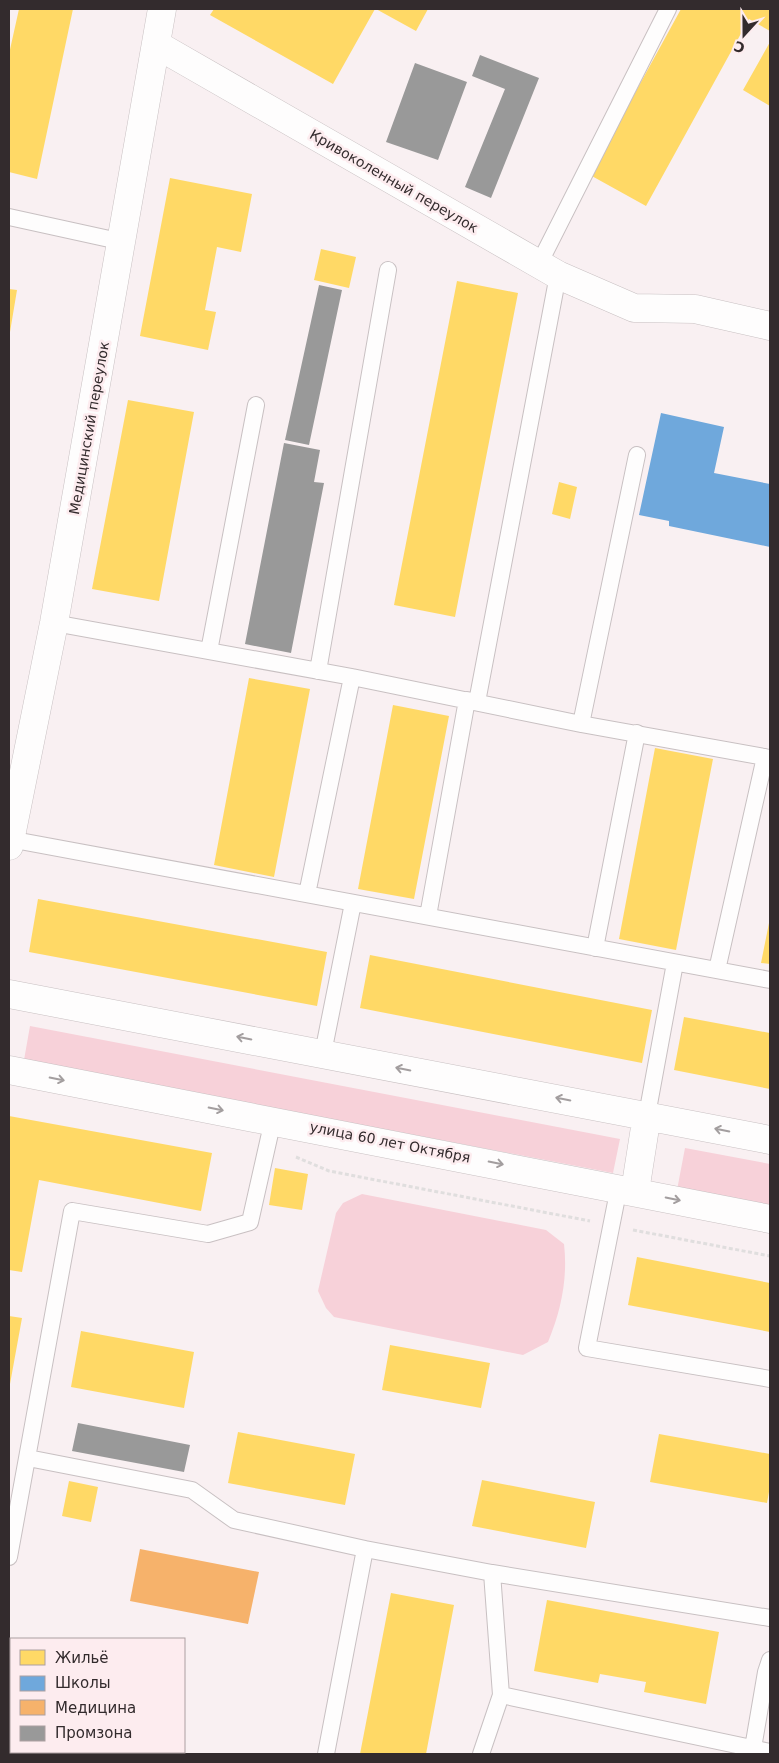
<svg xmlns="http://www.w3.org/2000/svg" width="779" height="1763" viewBox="0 0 779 1763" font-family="'DejaVu Sans',sans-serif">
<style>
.green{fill:#f7d1d9}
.homes{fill:#ffd966}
.schools{fill:#6fa8dc}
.health{fill:#f6b26b}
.industry{fill:#999}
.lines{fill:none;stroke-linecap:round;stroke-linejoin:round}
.lane-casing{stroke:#c8c0c2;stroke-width:18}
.street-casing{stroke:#c8c0c2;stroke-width:29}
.path{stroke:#e0dede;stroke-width:3;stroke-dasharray:4 2.5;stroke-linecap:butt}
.lane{stroke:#fefdfd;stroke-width:16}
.street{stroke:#fefdfd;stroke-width:28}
.oneway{stroke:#a39e9f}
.labels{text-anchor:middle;stroke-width:5;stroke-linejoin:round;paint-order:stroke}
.street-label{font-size:14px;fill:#332b2d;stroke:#fdecef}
</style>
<rect width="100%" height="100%" fill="#f9f0f2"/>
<path class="green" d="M30,1026L620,1139L613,1173L24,1060Z
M685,1148L770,1164V1208L677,1190Z
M362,1194L546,1230L564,1244C568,1278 561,1311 548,1342L523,1355L334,1317L326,1308L318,1291L336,1213L343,1203Z"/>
<path class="homes" d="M19,9H73L37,179L9,172V54Z
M214,9H375L333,84L210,15Z
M376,9H428L416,31Z
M681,9H770V31L749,19L646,206L590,175Z
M770,42V106L743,90Z
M170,178L252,194L241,252L217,247L205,310L216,312L208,350L140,336Z
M321,249L356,257L349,288L314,280Z
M457,281L518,293L455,617L394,605Z
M9,289L17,290L10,332H9Z
M128,400L194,412L159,601L92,589Z
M559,482L577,487L570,519L552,514Z
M249,678L310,689L274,877L214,865Z
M393,705L449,716L414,899L358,889Z
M655,748L713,759L676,950L619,939Z
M38,899L327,952L317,1006L29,952Z
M769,923H770V964L761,963Z
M370,955L652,1010L642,1063L360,1008Z
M684,1017L770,1033V1089L674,1070Z
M9,1116L212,1153L201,1211L39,1180L22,1272L9,1270Z
M275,1168L308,1174L302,1210L269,1205Z
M637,1257L770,1283V1332L628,1305Z
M9,1316L22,1318L10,1384H9Z
M81,1331L194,1352L184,1408L71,1387Z
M390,1345L490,1363L481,1408L382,1390Z
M238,1432L355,1454L345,1505L228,1483Z
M659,1434L770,1454V1486L767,1503L650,1482Z
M482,1480L595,1502L586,1548L472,1526Z
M69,1481L98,1487L91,1522L62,1516Z
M391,1593L454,1605L426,1754H360Z
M547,1600L719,1632L706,1704L644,1692L646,1682L600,1674L598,1683L534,1671Z"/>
<path class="schools" d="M661,413L724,427L714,473L770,484V547L669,526V521L639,515Z"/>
<path class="health" d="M140,1549L259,1572L248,1624L130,1601Z"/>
<path class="industry" d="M480,55L539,78L491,198L465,187L505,89L472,76Z
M415,63L467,82L438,160L386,142Z
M319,285L342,290L309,445L285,440Z
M284,443L320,450L314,482L324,483L291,653L245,644Z
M78,1423L190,1445L184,1472L72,1451Z"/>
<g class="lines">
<defs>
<path id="lane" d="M9,217L123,242
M539,264L668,9
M54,623L352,677L581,724L770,758
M209,651L256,405
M318,671L388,270
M581,724L637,455
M9,839L770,980
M307,894L352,677
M428,916L467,700L477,702L558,275
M595,948L637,733
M717,970L765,757
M323,1053L353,903
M647,1115L675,963
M619,1187L587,1348L770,1379
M28,1458L192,1490L234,1520L365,1549L326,1754
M365,1549L492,1573
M9,1557L72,1211L208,1234L250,1222L273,1120
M501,1695L492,1573L770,1618
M753,1748L766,1672L770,1660
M481,1754L501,1695L770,1752"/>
<path id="street" d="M157,45L558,275L634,308L695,309L770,326
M9,846L54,623L162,9
M9,994L770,1140
M9,1070L770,1219
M635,1191L647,1115"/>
</defs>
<use href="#lane" class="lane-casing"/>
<use href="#street" class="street-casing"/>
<path class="path" d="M296,1157L329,1171L590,1221
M633,1230L770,1256"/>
<use href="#lane" class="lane"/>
<use href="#street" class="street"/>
</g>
<defs><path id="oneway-shaft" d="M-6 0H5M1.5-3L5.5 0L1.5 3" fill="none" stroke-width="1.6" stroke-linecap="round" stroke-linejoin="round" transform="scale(1.25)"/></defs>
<g class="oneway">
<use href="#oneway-shaft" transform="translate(244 1038) rotate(-169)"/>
<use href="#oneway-shaft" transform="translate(403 1069) rotate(-169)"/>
<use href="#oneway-shaft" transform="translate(57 1079) rotate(11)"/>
<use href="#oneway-shaft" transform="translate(563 1099) rotate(-169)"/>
<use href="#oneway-shaft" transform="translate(216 1109) rotate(11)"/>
<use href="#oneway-shaft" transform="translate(722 1130) rotate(-169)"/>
<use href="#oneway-shaft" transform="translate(496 1163) rotate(11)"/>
<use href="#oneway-shaft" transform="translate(673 1199) rotate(12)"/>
</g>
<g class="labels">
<g class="street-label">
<text transform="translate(394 181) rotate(30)" y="5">Кривоколенный переулок</text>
<text transform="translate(89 428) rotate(-80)" y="5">Медицинский переулок</text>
<text transform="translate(390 1142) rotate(11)" y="5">улица 60 лет Октября</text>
</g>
</g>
<rect width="779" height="1763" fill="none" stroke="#332b2d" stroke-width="20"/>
<rect x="10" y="1638" width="175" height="115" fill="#fdecef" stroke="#ac9fa1"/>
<rect x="20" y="1650" width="25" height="15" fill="#ffd966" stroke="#ac9fa1"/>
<text x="55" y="1663" font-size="15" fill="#332b2d">Жильё</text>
<rect x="20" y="1676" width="25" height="15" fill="#6fa8dc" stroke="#ac9fa1"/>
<text x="55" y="1688" font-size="15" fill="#332b2d">Школы</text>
<rect x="20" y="1700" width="25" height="15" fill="#f6b26b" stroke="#ac9fa1"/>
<text x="55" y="1713" font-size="15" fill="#332b2d">Медицина</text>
<rect x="20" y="1726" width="25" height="15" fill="#999999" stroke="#ac9fa1"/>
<text x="55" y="1738" font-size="15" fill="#332b2d">Промзона</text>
<g transform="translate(744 35) rotate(201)" stroke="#fdecef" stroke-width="4" paint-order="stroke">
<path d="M0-4L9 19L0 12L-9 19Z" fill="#332b2d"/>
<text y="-8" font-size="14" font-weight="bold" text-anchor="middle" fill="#332b2d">С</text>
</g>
</svg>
